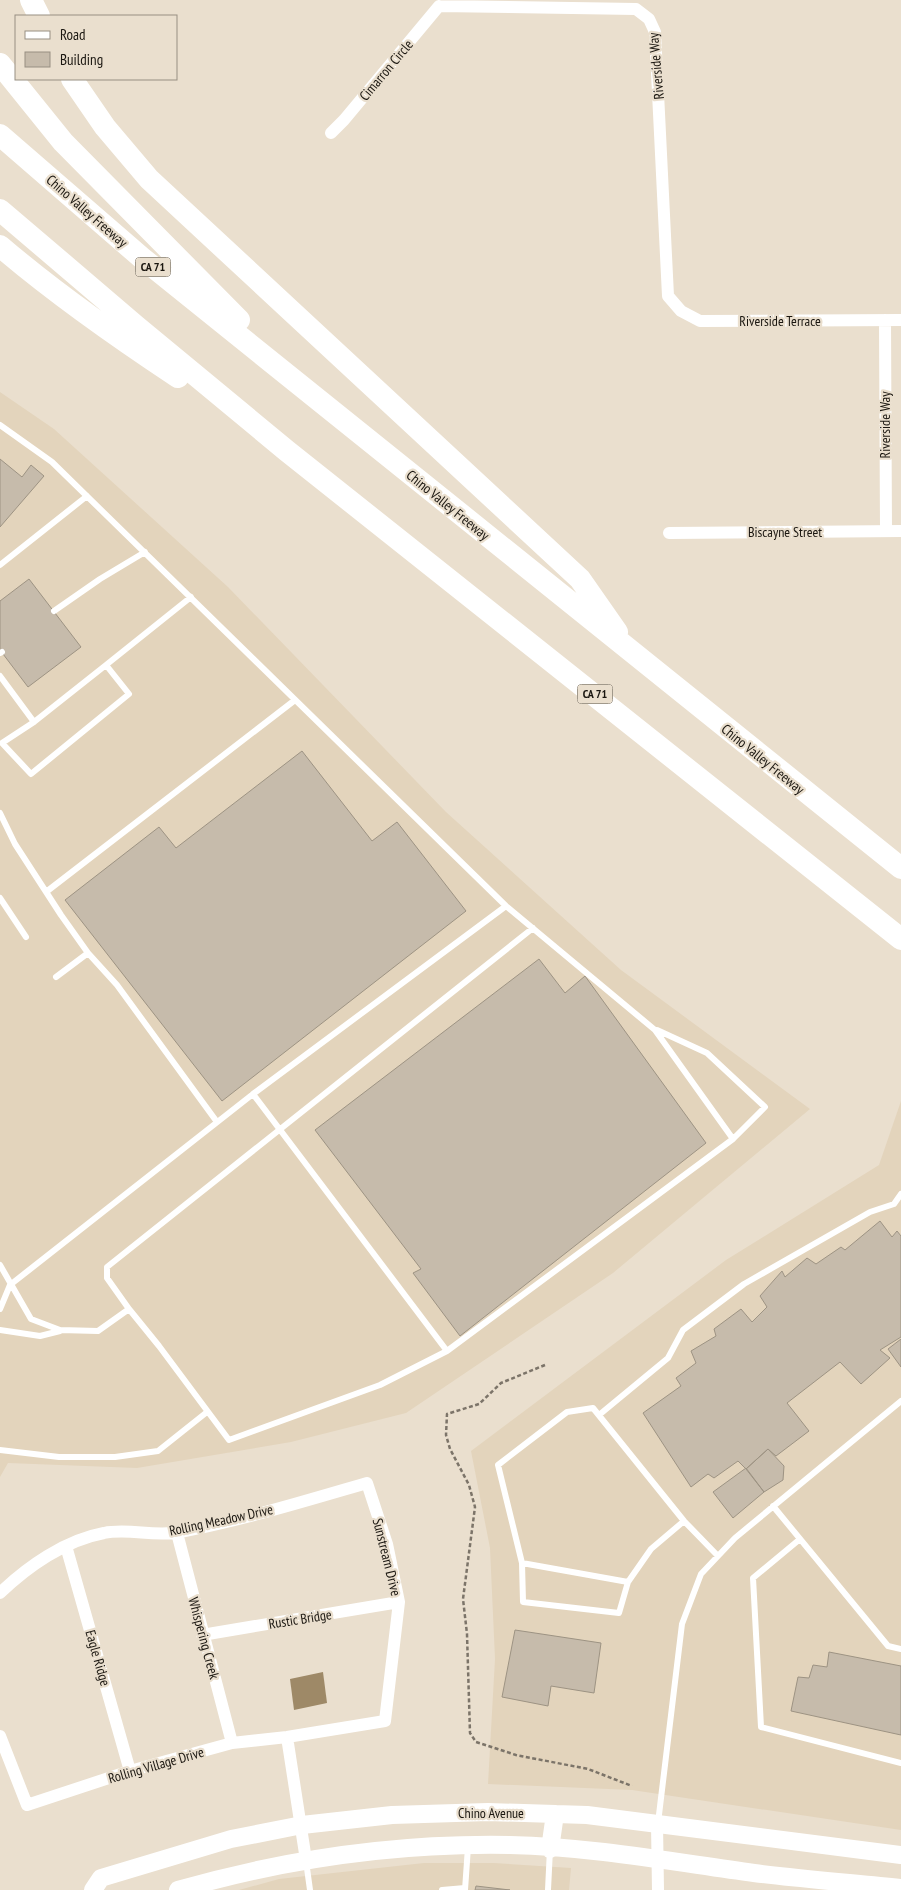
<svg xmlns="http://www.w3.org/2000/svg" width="901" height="1890" viewBox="0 0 901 1890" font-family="'PT Sans Narrow',sans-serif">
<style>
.built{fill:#e3d4bc}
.water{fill:#9e8967}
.building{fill:#c6bbab;stroke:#9d9383}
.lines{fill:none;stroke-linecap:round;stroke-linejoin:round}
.path{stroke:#7c7469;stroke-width:2.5;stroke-dasharray:4 2.5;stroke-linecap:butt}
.lane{stroke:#fff;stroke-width:6}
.street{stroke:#fff;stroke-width:12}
.secondary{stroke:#fff;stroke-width:18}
.highway{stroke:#fff;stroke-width:22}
.labels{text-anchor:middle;stroke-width:4.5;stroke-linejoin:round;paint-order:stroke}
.shield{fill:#eadfce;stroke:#585249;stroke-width:1}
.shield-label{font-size:12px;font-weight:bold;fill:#1a1610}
.street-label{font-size:14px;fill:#1a1610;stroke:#eadfce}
</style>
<rect width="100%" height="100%" fill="#eadfce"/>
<path class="built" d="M0,392L54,429L228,587L446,812L621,970L810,1109L613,1273L406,1413L291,1442L137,1468L8,1463L0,1477Z
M901,1101V1830L632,1790L488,1784L495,1659L490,1548L471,1451L726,1260L879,1165Z
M424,1863H494L571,1868L569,1890H239L279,1879Z"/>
<path class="water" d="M323,1672L327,1703L294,1710L290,1679Z"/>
<path class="building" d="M0,459L22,477L31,465L44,476L0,527Z
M29,579L81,647L28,687L0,650V601Z
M302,751L372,841L397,822L466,911L222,1101L65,900L159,827L176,848Z
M539,959L565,993L585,976L706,1143L460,1336L413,1273L421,1269L315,1130Z
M880,1221L892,1237L897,1231L901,1236V1337L880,1350L890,1358L861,1384L840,1362L787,1403L809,1431L776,1456L768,1449L746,1469L738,1461L714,1478L708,1474L691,1487L643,1413L681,1386L676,1378L696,1363L691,1351L716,1336L714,1329L741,1309L752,1322L767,1307L760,1296L782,1271L785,1277L807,1258L816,1264L841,1247L845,1250Z
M901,1339V1367L888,1349Z
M768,1449L784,1466L783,1480L764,1492L746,1469Z
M746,1468L764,1492L733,1518L713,1492Z
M515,1630L601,1643L594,1693L551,1686L548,1706L502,1697Z
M829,1652L901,1666V1735L791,1711L798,1677L809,1678L813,1665L827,1667Z
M476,1886L510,1890H475Z"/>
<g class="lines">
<path class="path" d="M545,1365L501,1383L479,1404L447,1414L446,1435L450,1449L469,1485L475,1507L463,1599L467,1634L470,1733L476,1742L516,1755L588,1769L632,1786"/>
<path class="lane" d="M0,425L52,462L506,906L655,1030L733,1139
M0,565L87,496
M54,611L100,579L145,552
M0,653L2,652
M106,665L34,722L2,743L31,774L129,694L106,665L191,597
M0,676L34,722
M0,813L15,844L61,915L88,953L117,985L217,1122
M46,892L295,700
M0,898L26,937
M56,977L88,953
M0,1265L31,1319L60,1330L98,1331L129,1309L159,1346L229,1440L380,1385L447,1351L253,1094
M0,1309L10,1285L253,1094L506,906
M129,1309L107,1278V1267L533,928
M0,1330L40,1336L60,1331
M447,1351L733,1139L765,1107L707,1053L657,1030
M599,1415L668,1358L683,1330L744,1284L870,1212L894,1204L901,1194
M0,1450L59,1457H115L158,1451L207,1412
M773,1506L888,1646L901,1649
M684,1521L593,1408L567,1412L498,1465L522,1563L523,1602L619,1613L628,1582L651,1549L684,1521L718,1556
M800,1539L753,1578L761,1727L901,1763
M522,1563L628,1582
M658,1823L682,1624L701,1574L735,1538L901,1401
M306,1861L310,1890
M442,1890L465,1888
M465,1890L468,1847
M548,1890L550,1849"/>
<path class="street" d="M439,6L636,9L649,19L655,32L668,296L681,311L700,321L901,320
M331,133L344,120L439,6
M885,320L886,531
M669,533L901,531
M177,1533L232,1743
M66,1546L130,1771
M0,1593C27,1567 65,1540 104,1533C128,1528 155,1537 180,1532C243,1520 305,1501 367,1483L387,1544L399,1602L385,1721L287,1737L232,1743L130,1771L27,1805L0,1736
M202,1635L399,1602
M287,1737L306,1860
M657,1824L658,1890"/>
<path class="secondary" d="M550,1849L555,1814
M93,1890L101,1878L231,1839L302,1825L392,1815L488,1812L587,1815L901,1855
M178,1890C286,1859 398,1843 510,1845C593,1847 673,1862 754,1873C803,1879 852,1883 901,1888"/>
<path class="highway" d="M31,0L39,16
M0,64L63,142L239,320
M72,79L105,127L149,179L580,579L617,632
M0,135L142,258L901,868
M0,210L136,326L287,451L901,939
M0,246C56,294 116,336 178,377"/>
</g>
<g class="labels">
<g class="shield">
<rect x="135.5" y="257.5" width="35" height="19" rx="4"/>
<rect x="577.5" y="684.5" width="35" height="19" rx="4"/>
</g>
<g class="shield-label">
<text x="153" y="271">CA 71</text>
<text x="595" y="698">CA 71</text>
</g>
<g class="street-label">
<text transform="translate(656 66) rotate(-95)" y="5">Riverside Way</text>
<text transform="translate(386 70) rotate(-50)" y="5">Cimarron Circle</text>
<text transform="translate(87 211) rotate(41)" y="5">Chino Valley Freeway</text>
<text x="780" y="326">Riverside Terrace</text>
<text transform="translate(885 425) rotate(-90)" y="5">Riverside Way</text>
<text transform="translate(448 505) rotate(39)" y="5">Chino Valley Freeway</text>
<text x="785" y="537">Biscayne Street</text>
<text transform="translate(763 759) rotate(39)" y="5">Chino Valley Freeway</text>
<text transform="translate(221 1520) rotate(-12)" y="5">Rolling Meadow Drive</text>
<text transform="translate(387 1557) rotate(76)" y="5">Sunstream Drive</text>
<text transform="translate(300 1619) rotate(-9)" y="5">Rustic Bridge</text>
<text transform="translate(204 1638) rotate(75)" y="5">Whispering Creek</text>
<text transform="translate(98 1658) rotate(74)" y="5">Eagle Ridge</text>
<text transform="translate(156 1765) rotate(-16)" y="5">Rolling Village Drive</text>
<text x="491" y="1818">Chino Avenue</text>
</g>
</g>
<rect x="15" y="15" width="162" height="65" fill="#eadfce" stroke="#978f82"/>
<rect x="25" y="31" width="25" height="8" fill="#ffffff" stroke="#978f82"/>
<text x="60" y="40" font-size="15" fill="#1a1610">Road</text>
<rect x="25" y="52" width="25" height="15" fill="#c6bbab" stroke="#978f82"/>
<text x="60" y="65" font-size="15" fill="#1a1610">Building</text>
</svg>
